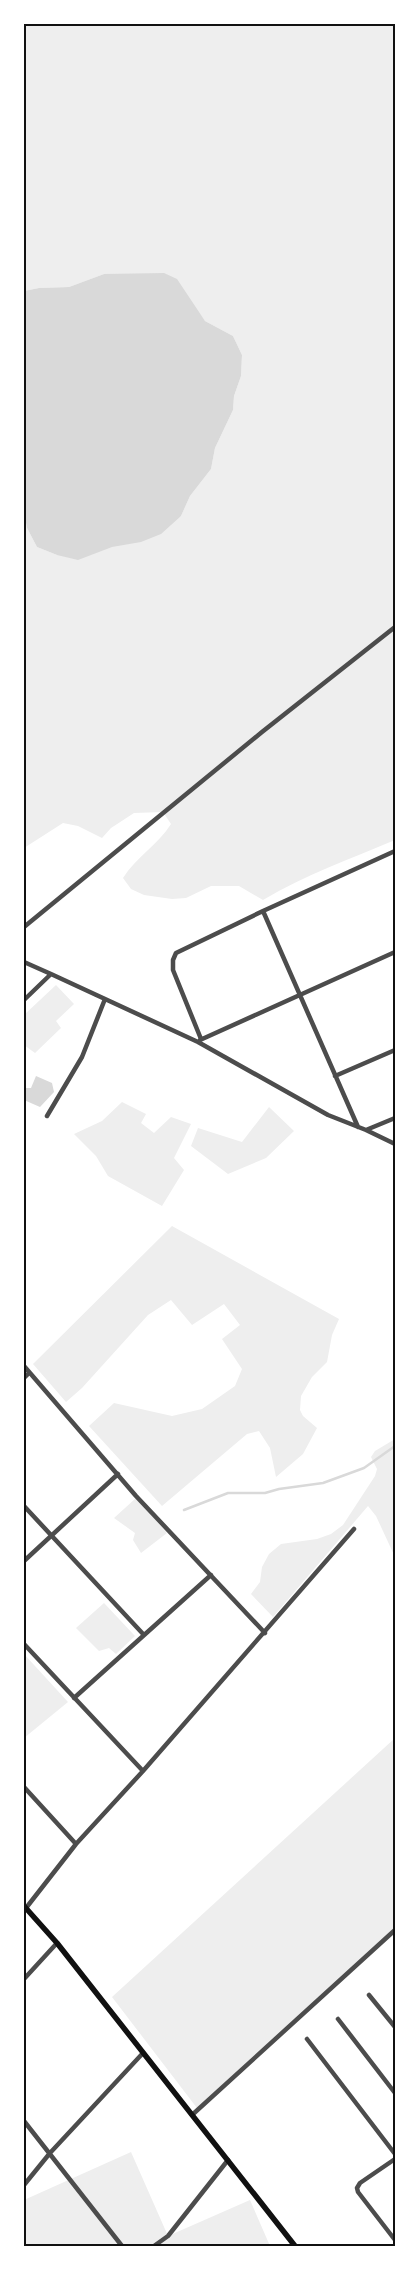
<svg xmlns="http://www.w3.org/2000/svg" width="419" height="2270" viewBox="0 0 419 2270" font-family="Mulish,sans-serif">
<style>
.green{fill:#eee}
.water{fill:#d9d9d9}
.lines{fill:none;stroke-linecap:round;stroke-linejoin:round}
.stream{stroke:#d9d9d9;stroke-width:2.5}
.minor{stroke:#4c4c4c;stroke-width:4.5}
.secondary{stroke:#111;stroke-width:5.5}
.neatline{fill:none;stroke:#111;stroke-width:2}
</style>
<rect width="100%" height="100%" fill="#fff"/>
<path class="green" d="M24,24H395V840C350,859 305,875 263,900L239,886H211L186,898L172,899L144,895L131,889L123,878C136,857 158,845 171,824L163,812L134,813L111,828L102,838L78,826L63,823L24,848V512L27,528L37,547L57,555L119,545L181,516L190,496L211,469L215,448L233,410L234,396L241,376L242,355L233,336L205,321L192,304L104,274L69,287L39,288L24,291Z
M56,985L74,1004L56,1021L61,1028L35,1053L24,1045V1015Z
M122,1102L146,1114L141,1123L154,1133L171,1117L191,1124L174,1158L184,1170L162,1206L108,1176L96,1156L74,1134L102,1121Z
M269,1107L294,1131L266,1158L228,1174L191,1146L198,1128L242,1142Z
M172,1226L339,1319L332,1335L327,1362L312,1377L301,1396L300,1410L303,1416L317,1428L303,1454L276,1477L270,1448L259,1431L247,1434L162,1506L89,1426L114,1403L172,1416L202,1409L235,1386L242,1369L222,1339L240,1325L224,1304L192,1325L171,1300L148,1315L82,1388L66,1402L33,1364Z
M395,1439V1557L376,1516L368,1506L273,1617L251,1594L260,1582L262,1567L269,1554L281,1544L317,1539L331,1534L343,1525L375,1476L377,1469L371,1457L375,1451Z
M136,1498L167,1533L141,1553L133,1540L135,1533L114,1518Z
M104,1603L135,1636L116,1654L109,1648L99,1651L76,1628Z
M24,1654L68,1702L24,1738Z
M395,1738V1929L197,2108L112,1997Z
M131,2152L168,2236L250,2200L270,2246H24V2200Z"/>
<path class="water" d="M164,273L177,279L205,321L233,336L242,355L241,376L234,396L233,410L215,448L211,469L190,496L181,516L161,534L141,542L112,547L78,560L57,555L37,547L27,528L24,512V291L39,288L69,287L104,274Z
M36,1076L52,1083L54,1092L40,1107L24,1100V1088H31Z"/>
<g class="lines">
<path class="stream" d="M184,1510L228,1493H265L279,1489L323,1483L364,1468L395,1446"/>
<path class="minor" d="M263,911L358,1127
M24,927L262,732L395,627
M24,962L51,974
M24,1000L51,974L198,1042L328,1115L366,1130L395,1118
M201,1039L173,970V960L176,953L263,911L395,851
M200,1040L395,952
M335,1076L395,1050
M47,1116L82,1057L105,999
M366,1130L395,1144
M24,1366L136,1496L265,1633
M24,1378L29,1373
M24,1506L144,1635
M24,1561L118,1474
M24,1644L143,1771
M74,1698L211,1575
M24,1787L76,1844
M26,1908L76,1844L143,1771L354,1529
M24,1979L57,1943
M369,1995L395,2027
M338,2019L395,2093
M307,2039L395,2154
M192,2115L395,1930
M24,2121L122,2246
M395,2159L360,2183L357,2188L358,2192L395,2240
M24,2185L50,2153L143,2053
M154,2246L168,2236L228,2160"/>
<path class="secondary" d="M24,1906L57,1943L295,2246"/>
</g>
<rect width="419" height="2270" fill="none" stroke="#ffffff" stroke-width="50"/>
<rect x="25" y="25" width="369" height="2220" class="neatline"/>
</svg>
